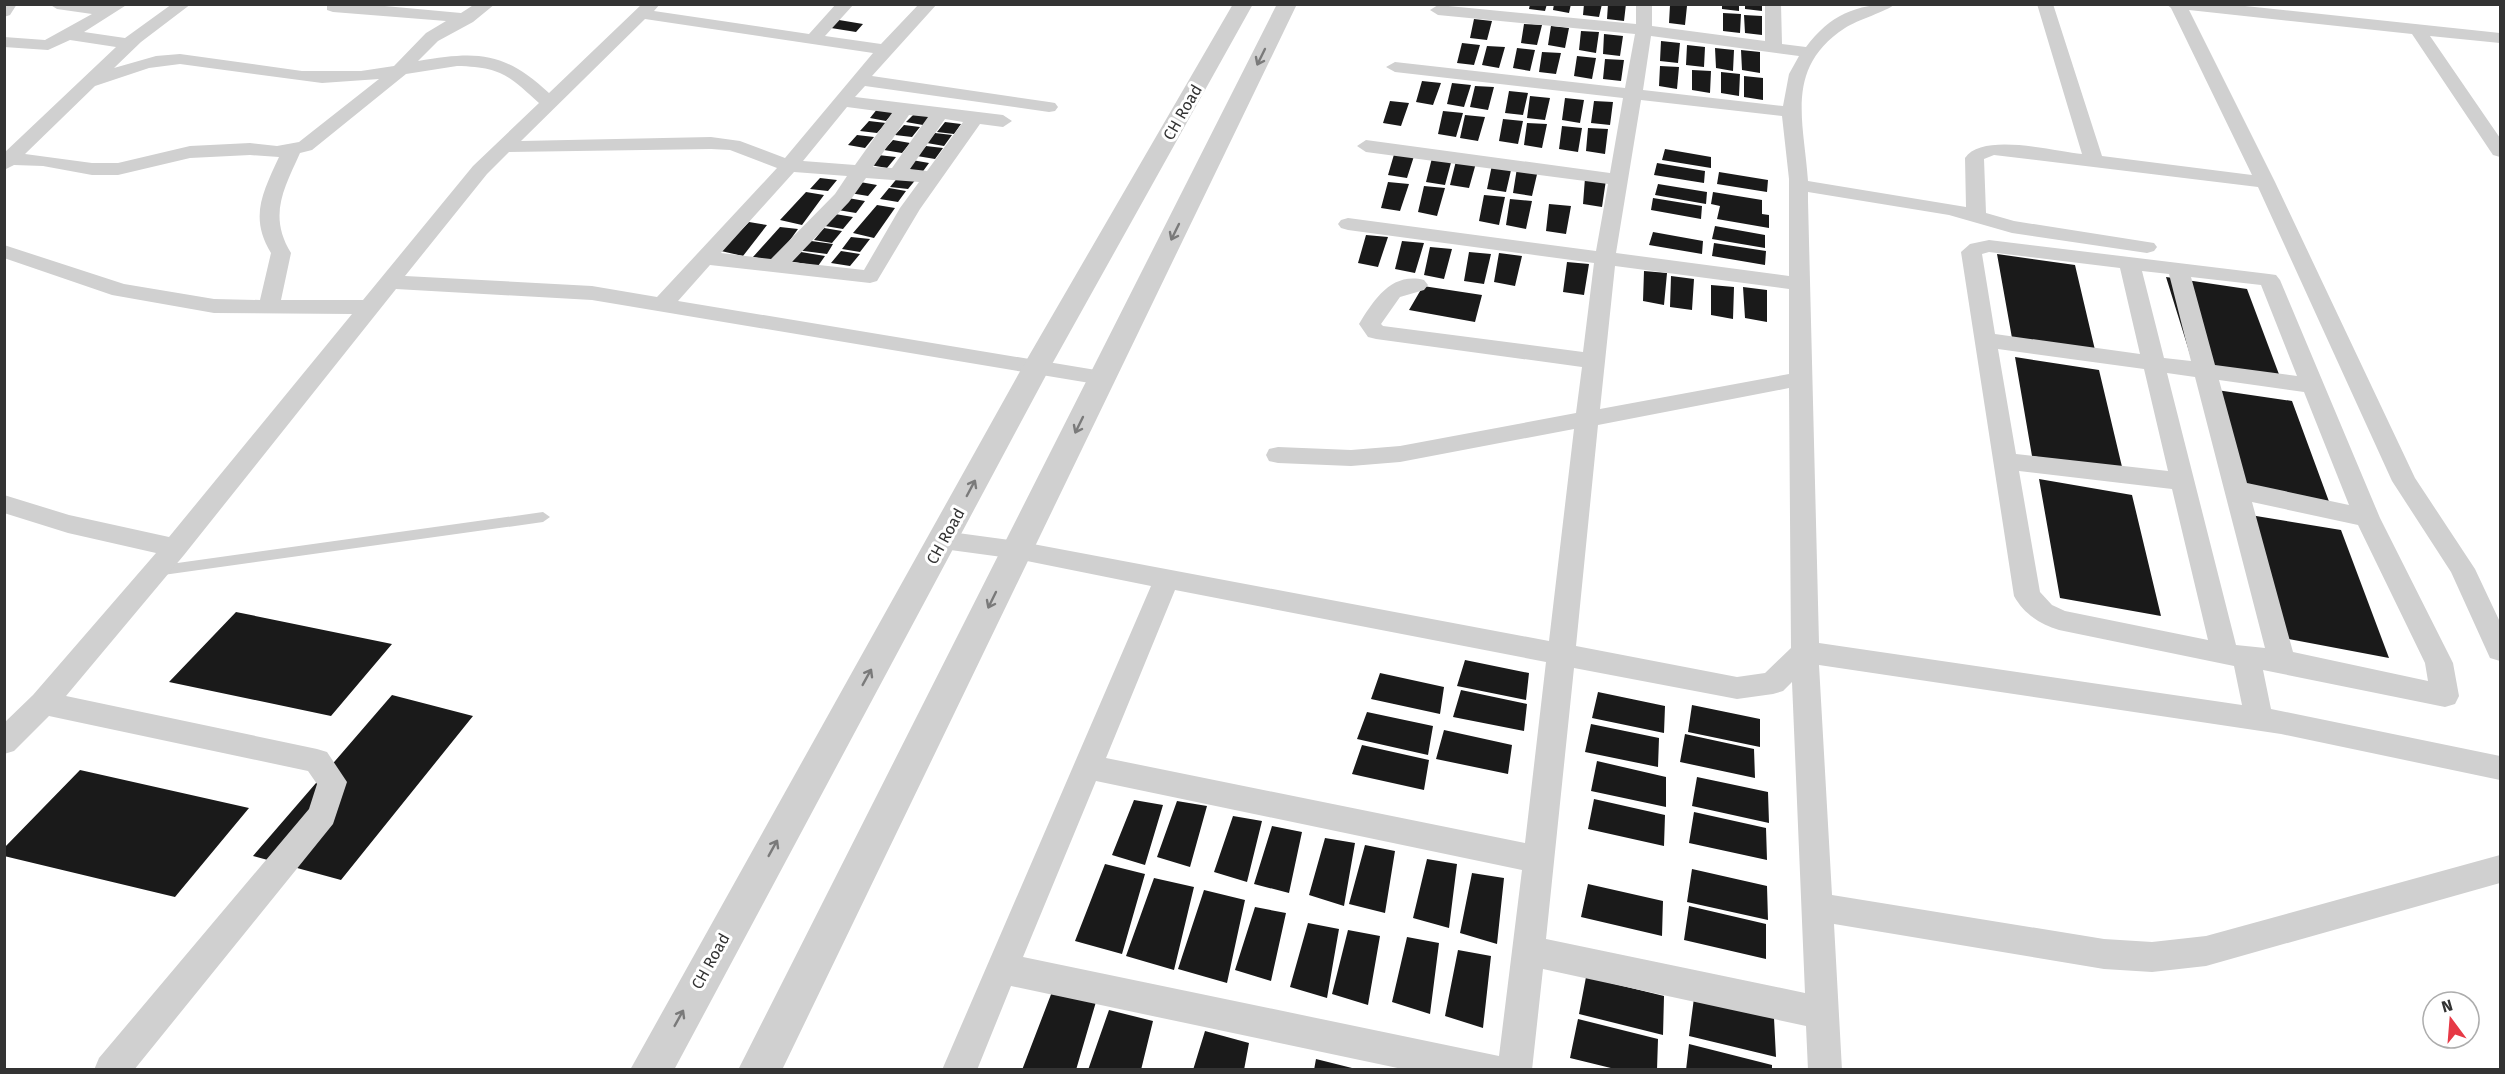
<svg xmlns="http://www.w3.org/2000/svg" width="2505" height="1074" viewBox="0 0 2505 1074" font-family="'Fira Sans',sans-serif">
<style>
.building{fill:#1a1a1a}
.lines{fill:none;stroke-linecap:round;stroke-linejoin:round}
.service{fill:#d0d0d0;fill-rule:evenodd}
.minor{fill:#d0d0d0;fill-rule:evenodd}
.tertiary{fill:#d0d0d0;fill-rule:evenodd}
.oneway{stroke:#7a7a7a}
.labels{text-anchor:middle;stroke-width:6;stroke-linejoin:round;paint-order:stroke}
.street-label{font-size:16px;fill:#333;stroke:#fff}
</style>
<rect width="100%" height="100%" fill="#fff"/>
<path class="building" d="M1530,4H1547L1545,11L1529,9Z
M1554,4H1571L1569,13L1553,10Z
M1584,4H1602L1599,17L1583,15Z
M1608,4H1626L1624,21L1607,19Z
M1722,4H1739V11L1722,9Z
M1745,4H1762V11L1745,9Z
M1670,5L1687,6L1685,25L1669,23Z
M1723,13L1741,14L1740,33L1723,31Z
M1744,15L1762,16V35L1745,33Z
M1474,19L1492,21L1487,40L1470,38Z
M839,20L863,24L856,32L831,28Z
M1524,24L1542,25L1537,45L1521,43Z
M1551,26L1569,28L1565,48L1548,45Z
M1581,31L1599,32L1596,53L1579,50Z
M1604,34L1623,36L1620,56L1603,54Z
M1661,41L1680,43L1678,63L1660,61Z
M1462,43L1480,45L1474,65L1457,63Z
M1687,45L1705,47L1704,67L1686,65Z
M1487,46L1505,47L1499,68L1482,65Z
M1517,48L1535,50L1530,71L1513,68Z
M1715,48L1734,50L1733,71L1716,68Z
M1741,50L1760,52V73L1742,70Z
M1542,52L1561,53L1556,74L1539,72Z
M1577,56L1596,58L1592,79L1574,76Z
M1605,59L1624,60L1621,81L1603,79Z
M1660,66L1679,67L1677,89L1659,86Z
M1692,70L1711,71L1710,93L1692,90Z
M1721,72L1740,74L1739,96L1721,93Z
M1744,76L1763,78V100L1744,97Z
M1422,81L1441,83L1433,105L1416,102Z
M1452,83L1471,85L1464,107L1447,104Z
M1475,86L1494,87L1488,110L1470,107Z
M1509,91L1528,93L1523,115L1505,113Z
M1530,96L1550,98L1545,120L1527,118Z
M1565,98L1584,100L1580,123L1562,120Z
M1390,101L1409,103L1401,126L1383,123Z
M1594,101L1613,102L1610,125L1591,123Z
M878,108L895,111L886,121L870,118Z
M1443,111L1463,113L1456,137L1438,134Z
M915,113L931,115L923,125L906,122Z
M1465,115L1485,117L1478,141L1460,138Z
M1503,119L1523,121L1518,144L1499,141Z
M869,121L886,123L877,133L860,131Z
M945,122L961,124L954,134L937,132Z
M1527,123L1547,124L1542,148L1524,145Z
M904,125L920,127L912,137L895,135Z
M1562,126L1582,128L1578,152L1559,149Z
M1588,128L1608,129L1605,154L1586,151Z
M935,133L952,135L944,146L927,143Z
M857,135L874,137L865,148L848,145Z
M893,140L910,143L902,153L884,150Z
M926,146L943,148L935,159L917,156Z
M1665,149L1711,157V168L1662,160Z
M1395,151L1415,153L1407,178L1388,175Z
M878,155L896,157L887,168L870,165Z
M1432,158L1452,159L1445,185L1426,182Z
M912,160L929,163L921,174L903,171Z
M1456,161L1476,163L1469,188L1450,185Z
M1657,163L1705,171L1704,183L1654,175Z
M1492,165L1512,166L1506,192L1487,189Z
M1517,168L1538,170L1532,196L1513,193Z
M1719,172L1768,180L1767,192L1717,184Z
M899,176L917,178L908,189L890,187Z
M820,178L837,180L828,191L810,189Z
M1585,178L1606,180L1602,207L1583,204Z
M860,182L877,185L868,196L850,193Z
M1388,182L1409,184L1400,211L1381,208Z
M1658,184L1707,192L1706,204L1655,195Z
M1424,186L1445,188L1437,216L1418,212Z
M889,188L906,191L898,202L880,199Z
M806,192L824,195L802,225L780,220Z
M1713,192L1762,200V214L1769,215V228L1717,219L1720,206L1711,204Z
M1484,195L1505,197L1499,225L1479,221Z
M848,198L865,201L856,213L838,210Z
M1653,198L1702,206L1701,219L1651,210Z
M1510,199L1532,201L1526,229L1506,225Z
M1549,204L1571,206L1566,234L1546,231Z
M877,205L895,208L874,238L853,233Z
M835,214L853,217L843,229L825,226Z
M749,222L767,225L743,256L721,251Z
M1715,226L1765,235V248L1712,239Z
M780,227L798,229L775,261L753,257Z
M824,228L842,231L832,243L814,240Z
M1653,232L1703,241L1702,254L1649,245Z
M1366,235L1388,237L1378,267L1358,263Z
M851,237L870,239L860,252L842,249Z
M804,240L833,244L827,254L796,250Z
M1402,241L1424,243L1415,273L1395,269Z
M1714,243L1766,251L1765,265L1712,256Z
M1430,247L1452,249L1444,279L1424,275Z
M795,251L825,256L818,266L788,261Z
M841,251L860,254L850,266L831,263Z
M1469,252L1491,254L1484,284L1464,281Z
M1499,253L1522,256L1515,286L1494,282Z
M1997,254L2075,265L2095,350L2012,338Z
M1567,262L1589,264L1584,295L1563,292Z
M1644,271L1667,273L1664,305L1643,301Z
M1671,276L1694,279L1692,310L1670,307Z
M2166,277L2247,289L2280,377L2193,364Z
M1711,285L1734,287L1733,319L1711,315Z
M1423,286L1482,295L1475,322L1409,310Z
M1743,287L1767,290V322L1745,318Z
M2015,357L2099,370L2123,471L2032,456Z
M2203,388L2292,401L2331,507L2236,492Z
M2039,479L2132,495L2161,616L2060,598Z
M2244,514L2341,530L2389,658L2283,638Z
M236,612L392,644L331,716L169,682Z
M1465,660L1529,673L1526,700L1457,686Z
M1380,673L1444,687L1440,714L1371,699Z
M1461,690L1527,704L1524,731L1453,717Z
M1598,692L1665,706L1664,733L1592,718Z
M392,695L473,716L341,880L253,856Z
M1692,705L1760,719V747L1688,732Z
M1367,712L1433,726L1428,755L1357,739Z
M1591,724L1659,738L1658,767L1585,752Z
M1444,730L1512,745L1508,774L1436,759Z
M1685,734L1754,749L1755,778L1680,762Z
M1362,745L1429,760L1424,790L1352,774Z
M1597,761L1666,777V807L1591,791Z
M80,770L249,808L175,897L4,856V848Z
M1697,777L1768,792L1769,823L1692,806Z
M1594,799L1665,815L1664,846L1588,829Z
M1134,800L1163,805L1145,865L1112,855Z
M1177,801L1207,806L1190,867L1157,857Z
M1694,812L1766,828L1767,860L1689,843Z
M1233,816L1262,821L1247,882L1214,872Z
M1272,826L1302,832L1289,893L1254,884Z
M1325,838L1355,843L1344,906L1309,895Z
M1365,845L1395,851L1385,913L1349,904Z
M1427,859L1457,864L1449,928L1413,918Z
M1105,864L1145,874L1122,954L1075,941Z
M1692,869L1767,886L1768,920L1687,902Z
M1472,873L1504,878L1497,944L1460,933Z
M1154,878L1194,887L1174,970L1126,956Z
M1588,884L1663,901L1662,936L1581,917Z
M1204,890L1245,900L1227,983L1178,969Z
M1689,906L1766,924V959L1684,940Z
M1255,907L1286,913L1271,981L1235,970Z
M1308,923L1339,929L1327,998L1290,987Z
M1348,930L1380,936L1368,1005L1332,994Z
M1407,937L1439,943L1430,1014L1392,1002Z
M1458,950L1491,956L1483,1028L1445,1016Z
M1586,977L1664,996L1663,1035L1579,1014Z
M1055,984L1098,995L1076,1070H1022Z
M1694,998L1774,1018L1776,1057L1689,1036Z
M1109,1010L1153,1021L1141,1070H1088Z
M1578,1019L1658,1039L1657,1070H1619L1570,1058Z
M1205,1031L1249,1043L1244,1070H1193Z
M1689,1044L1772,1065V1070H1686Z
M1316,1059L1356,1069V1070H1314Z"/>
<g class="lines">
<path class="service" d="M543,512L550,517L543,522L156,576L151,575L149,571L151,567L156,566Z"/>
<path class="minor" d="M4,4H17L10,15L4,17Z
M49,4H128L84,32L125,38L172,4H191L141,42L114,68L156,56L180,54L302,71H361L394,66L426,33L446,21L333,12L327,10V4H363L461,13L475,4H495L473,22L438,41L418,61C478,51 503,51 549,93L642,4H660L654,11L809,34L836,4H854L825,36L881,44L919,4H937L872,76L1049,102L1055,103L1058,107L1055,111L1049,112L865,86L855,97L1003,115L1012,121L1003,127L980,124L920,209L877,281L870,283L710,265L678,301L1102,371L1110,373L1113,378L1110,383L1102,385L592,300L396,289L184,555L66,696L317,749L327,752L347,782L333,824L134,1070H94L99,1058L309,809L317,784L308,771L49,716L14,751L4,754V723L33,695L156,553L68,533L4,513V495L69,515L169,537L352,314L214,313L112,295L4,258V245L124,284L214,299L260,300L271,253C249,217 263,192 279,157L250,155L190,158L118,175H92L43,166L14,165L4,170V153L116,47L70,40L48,50L4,47V37L45,40L92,14L57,9ZM645,19L873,53L785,158L740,141L711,137L521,141ZM180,64L322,83L379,79L299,142L277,146L250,143L190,146L118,163H92L25,154L95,86L149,68ZM457,66C501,67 508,75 539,103L473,166L363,300H281L291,253C268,215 284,189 300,153L312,150L406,74ZM847,107L892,113L855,165L803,161ZM909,115L928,117L892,168L873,167ZM945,119L963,122L927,171L910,169ZM711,149L730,150L777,168L657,297L592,286L405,276L487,174L509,152ZM794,172L847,176L835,194L771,259L721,253ZM866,178L919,182L900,208L864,270L792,262L849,202Z
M1636,4H1652V26L1765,41V4H1781L1782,44L1806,47C1830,15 1856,4 1895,4C1888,11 1857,20 1845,28C1784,68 1804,121 1808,181L1966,207L1965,158C1982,132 2054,151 2082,154L2037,4H2053L2102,156L2252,175L2171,8L2166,4H2226L2500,33V43L2430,36L2500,138V157L2493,155L2412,34L2189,10L2275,182L2415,478L2475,569L2500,622V661L2490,658L2451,572L2392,481L2258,187L1994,155L1984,159L1986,213L2014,221L2154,243L2157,247L2154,251L2147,253L2012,233L1949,215L1808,192V201L1819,643L2242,705L2234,666L2059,630C2040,624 2024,614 2014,596L1961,252L1970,244L1989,240L2269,274L2276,275L2280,280L2380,518L2453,663L2459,696L2455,704L2445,707L2263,670L2271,709L2500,756V780L2281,734L1819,665L1832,895L2104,939L2152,942L2206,936L2500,855V883L2206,966L2152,972L2104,969L1834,924L1842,1070H1808L1806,1026L1543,969L1532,1070H1407L1011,986L977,1070H942L1151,586L1017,559L943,549L934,547L930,540L934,533L943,531L1017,541L1549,641L1574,429L1400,462L1351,466L1278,463L1269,461L1266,455L1269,449L1278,447L1351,450L1400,446L1576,413L1582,367L1376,339L1368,337L1359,324C1374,300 1391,272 1424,280L1428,285L1424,290L1400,297L1381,324L1383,326L1583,352L1594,263L1348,230L1341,228L1338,224L1341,220L1348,218L1596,251L1608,184L1366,152L1357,146L1366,140L1610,173L1623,98L1395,72L1386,67L1395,62L1625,88L1635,34L1438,15L1430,10L1438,5L1636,24ZM1651,36L1799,56L1789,74L1783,106L1643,90ZM1641,100L1782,116L1789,179V276L1616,253ZM1989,252L2120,268L2140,354L1995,334L1982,254ZM1615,266L1789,289V374L1600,409ZM2142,271L2169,274L2191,361L2164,358ZM2191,277L2261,285L2297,376L2215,365ZM1998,349L2144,369L2168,471L2016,454ZM2167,373L2195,377L2265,648L2236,645ZM2219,380L2304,392L2349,505L2247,483ZM1789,388L1791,648L1765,673L1737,677L1576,646L1598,425ZM2019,471L2172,489L2208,640L2065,611L2052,605L2040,592ZM2252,502L2358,525L2425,663L2428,681L2293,652ZM1175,590L1546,662L1525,843L1106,758ZM1574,668L1737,699L1773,694L1783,691L1792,682L1805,993L1546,939ZM1096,781L1522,870L1499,1056L1023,957Z"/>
<path class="tertiary" d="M1233,4H1253L1051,366L674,1070H630L1023,366Z
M1277,4H1297L782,1070H738Z"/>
</g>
<defs><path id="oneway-shaft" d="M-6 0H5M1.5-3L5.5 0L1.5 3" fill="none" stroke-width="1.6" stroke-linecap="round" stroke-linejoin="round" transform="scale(1.5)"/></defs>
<g class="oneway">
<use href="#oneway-shaft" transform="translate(1261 57) rotate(116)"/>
<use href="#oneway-shaft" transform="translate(1175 232) rotate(116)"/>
<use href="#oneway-shaft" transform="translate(1079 425) rotate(116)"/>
<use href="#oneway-shaft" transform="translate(971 488) rotate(-62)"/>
<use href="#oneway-shaft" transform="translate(992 600) rotate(116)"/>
<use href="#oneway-shaft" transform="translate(867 677) rotate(-61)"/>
<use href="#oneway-shaft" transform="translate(773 848) rotate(-61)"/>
<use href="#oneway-shaft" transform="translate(679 1018) rotate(-61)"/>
</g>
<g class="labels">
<g class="street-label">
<text transform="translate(1182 112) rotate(-60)" y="6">CH Road</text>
<text transform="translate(945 536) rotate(-61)" y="6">CH Road</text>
<text transform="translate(710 961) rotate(-61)" y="6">CH Road</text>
</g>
</g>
<rect width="2505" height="1074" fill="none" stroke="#333333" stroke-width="12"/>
<g transform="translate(2451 1020) rotate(344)"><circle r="28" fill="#ffffff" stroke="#adadad" stroke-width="1.5"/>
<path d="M0-4.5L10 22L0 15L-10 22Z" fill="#e63946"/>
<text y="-9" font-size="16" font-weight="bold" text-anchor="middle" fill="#333333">N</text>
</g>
</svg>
